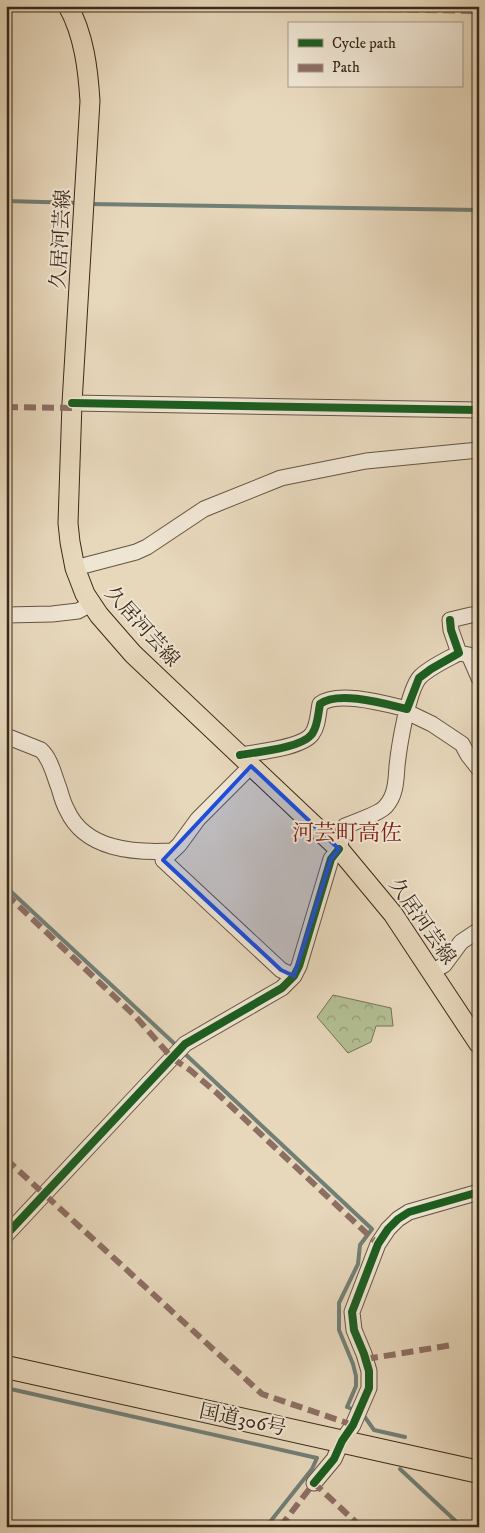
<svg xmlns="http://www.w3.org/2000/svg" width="485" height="1533" viewBox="0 0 485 1533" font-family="'IM FELL DW Pica','Noto Serif JP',serif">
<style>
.forest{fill:url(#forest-crowns);stroke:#767455}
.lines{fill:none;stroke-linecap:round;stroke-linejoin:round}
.stream{stroke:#717f76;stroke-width:4}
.minor-casing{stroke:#645541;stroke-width:17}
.major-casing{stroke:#392a18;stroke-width:21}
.highway-casing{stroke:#392a18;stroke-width:24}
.minor{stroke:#efe5d3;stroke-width:15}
.major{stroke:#e7d7bb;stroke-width:19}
.highway{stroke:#e7d7bb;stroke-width:22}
.quiet{stroke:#8d6e63;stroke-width:6;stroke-dasharray:12 6;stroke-linecap:butt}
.cycleway-casing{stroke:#efe5d3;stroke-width:11}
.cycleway{stroke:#1b5e20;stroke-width:8}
.marked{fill:#1d4ed8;fill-opacity:0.2;stroke:#1d4ed8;stroke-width:4;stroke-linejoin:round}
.labels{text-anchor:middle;stroke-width:4;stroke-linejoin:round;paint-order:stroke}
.street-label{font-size:20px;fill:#392a18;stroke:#efe5d3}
.quarter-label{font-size:22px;fill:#7a1f14;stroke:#efe5d3}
</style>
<defs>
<pattern id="forest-crowns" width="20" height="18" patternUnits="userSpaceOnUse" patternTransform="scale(1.25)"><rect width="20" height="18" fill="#b3bf92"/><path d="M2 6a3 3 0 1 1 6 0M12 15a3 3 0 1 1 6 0" fill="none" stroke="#939b76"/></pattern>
</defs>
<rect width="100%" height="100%" fill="#e7d7bb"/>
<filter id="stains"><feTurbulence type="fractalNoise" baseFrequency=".004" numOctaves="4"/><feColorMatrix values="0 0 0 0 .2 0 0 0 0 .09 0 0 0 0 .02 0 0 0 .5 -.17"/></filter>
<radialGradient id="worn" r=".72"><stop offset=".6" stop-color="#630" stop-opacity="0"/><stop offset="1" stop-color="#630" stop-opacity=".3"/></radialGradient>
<path class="forest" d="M333,995L391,1008L393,1026H376L371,1042L348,1053L317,1017Z"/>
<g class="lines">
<path class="stream" d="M6,201L79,203
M89,204L479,210
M6,887L178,1047
M183,1052L372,1229L360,1245L358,1264L339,1303V1330L353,1364L356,1376V1386L347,1407L355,1410
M6,1388L317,1458L312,1469L266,1527
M362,1413L374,1430L405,1437
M400,1469L462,1527"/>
<defs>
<path id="minor" d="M72,403L479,410
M75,568L136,552L147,547L204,509L281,478L366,461L479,450
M6,615L52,614L78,611L91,604
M459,653L469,655L479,678
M407,712L432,724L462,744L468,755L479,769
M6,736L41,750C51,759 54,776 59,788C61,795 63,803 67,810C85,850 134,853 172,851
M240,755C257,752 302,748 312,734C318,726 318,714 320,704C338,690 386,704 407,709
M251,766L198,819L179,845L163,860L281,970L294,976
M431,972L444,965L461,942L479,930
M6,1235L185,1044L282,988L294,976L299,966L331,859L339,849L345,826C353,823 382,812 386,806C396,795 396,780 397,766C399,747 408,690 420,677C430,667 446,660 459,653L451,630L450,620L471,615H479
M314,1483L334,1459L342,1441L353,1425L369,1388V1371L364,1354L354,1330L352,1312L378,1244L388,1229L398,1219L409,1212L479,1192"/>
<path id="major" d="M68,6C84,35 88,69 90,101L72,403L68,523L70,542L75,568L85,594L99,615L133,654L339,849L393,914L479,1044"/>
<path id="highway" d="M6,1367L479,1472"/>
</defs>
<use href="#minor" class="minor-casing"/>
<use href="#major" class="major-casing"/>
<use href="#highway" class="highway-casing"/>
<use href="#minor" class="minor"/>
<use href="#major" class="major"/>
<use href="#highway" class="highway"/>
<path class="quiet" d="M209,6L479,11
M6,407L72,408
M6,894L135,1016L172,1058L190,1070L218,1094L378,1244
M475,1038L479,1036
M6,1159L262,1394L353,1425
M366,1359L452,1345
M280,1527L314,1483L361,1527"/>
<defs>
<path id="cycleway" d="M72,403L479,410
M240,755C257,752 302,748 312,734C318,726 318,714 320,704C338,690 386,704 407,709L419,678L431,669L459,653L451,630L450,620
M6,1235L185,1044L282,988L294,976L299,966L331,859L339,849
M314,1483L334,1459L342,1441L353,1425L369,1388V1371L364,1354L354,1330L352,1312L378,1244L388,1229L398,1219L409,1212L479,1192"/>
</defs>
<use href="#cycleway" class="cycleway-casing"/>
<use href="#cycleway" class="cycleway"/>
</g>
<path class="marked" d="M251,766L339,849L331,859L294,976L281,970L163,860Z"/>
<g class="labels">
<g class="street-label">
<text transform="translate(60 239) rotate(-87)" y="7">久居河芸線</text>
<text transform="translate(143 626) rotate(48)" y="7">久居河芸線</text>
<text transform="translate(423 921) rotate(55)" y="7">久居河芸線</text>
<text transform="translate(243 1419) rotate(12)" y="7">国道306号</text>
</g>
<g class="quarter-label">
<text x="347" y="840">河芸町高佐</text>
</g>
</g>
<rect width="485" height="1533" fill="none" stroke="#e7d7bb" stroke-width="25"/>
<rect x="8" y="8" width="470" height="1518" fill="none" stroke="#392a18" stroke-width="2.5"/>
<rect x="12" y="12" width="460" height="1508" fill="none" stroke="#392a18"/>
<rect x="288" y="22" width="175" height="65" fill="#efe5d3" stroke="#a69a88"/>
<rect x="298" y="39" width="25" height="8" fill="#1b5e20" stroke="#a69a88"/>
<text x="332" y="48" font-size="15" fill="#392a18">Cycle path</text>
<rect x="298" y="64" width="25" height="8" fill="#8d6e63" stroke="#a69a88"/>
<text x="332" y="72" font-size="15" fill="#392a18">Path</text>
<rect width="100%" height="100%" filter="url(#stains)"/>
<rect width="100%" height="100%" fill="url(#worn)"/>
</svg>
